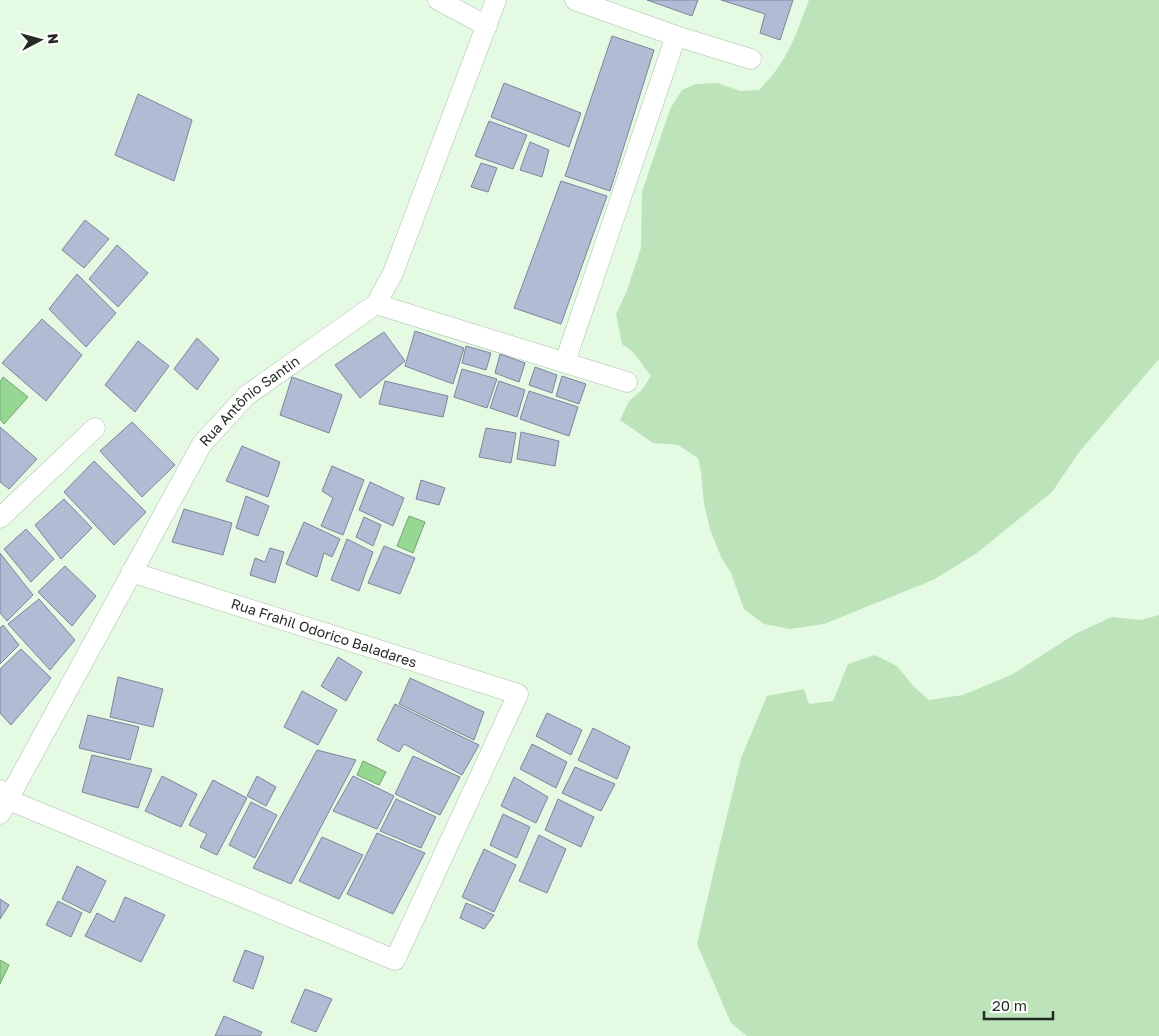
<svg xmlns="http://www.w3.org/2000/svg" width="1159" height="1036" viewBox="0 0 1159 1036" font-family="'Golos Text',sans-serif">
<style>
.green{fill:#bce3b9}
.water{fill:#96d892;stroke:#74a471}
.building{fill:#b1bcd4;stroke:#7b869c}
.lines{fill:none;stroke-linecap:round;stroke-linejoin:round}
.street-casing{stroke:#abbfaa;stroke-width:21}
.street{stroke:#fff;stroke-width:20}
.labels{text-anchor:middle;stroke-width:5;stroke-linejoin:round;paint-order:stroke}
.street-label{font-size:14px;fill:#242b23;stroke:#fff}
</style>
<rect width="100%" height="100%" fill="#e5fae3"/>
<path class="green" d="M809,0H1159V359L1080,451L1052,492L977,553L933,580L824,624L790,629L764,624L744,609L731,573L721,557L710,529L704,504L701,472L698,458L678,445L653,443L620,420L629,401L642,390L651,376L633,352L622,344L616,314L626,293L641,248L642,192L670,109L682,90L696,84L717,83L740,91L759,90C788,61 795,37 809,0Z
M1159,615V1036H747L731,1023L697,944L721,840L741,758L767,696L804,689L809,704L833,701L848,664L875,655L897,666L914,687L929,700L963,695L1013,674L1075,634L1112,617L1141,620Z"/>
<path class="water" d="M3,377L28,397L4,424L0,419V382Z
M409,516L425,522L413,553L397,546Z
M363,761L386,772L379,785L357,775Z
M0,960L9,965L0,984Z"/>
<path class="building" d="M647,0H698L692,16Z
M721,0H793L780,40L760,33L765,14Z
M612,36L654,50L610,191L565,176Z
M504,83L581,113L569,147L491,117Z
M138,94L192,120L174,181L115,155Z
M489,121L527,135L513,169L475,156Z
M530,142L549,150L542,177L520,170Z
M481,163L497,168L488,192L471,187Z
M561,181L607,196L561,324L514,308Z
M85,220L109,239L84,268L62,250Z
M117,245L148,273L118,307L89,279Z
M77,274L116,313L86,347L49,309Z
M42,319L82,355L46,401L2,363Z
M415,331L464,348L453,384L405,366Z
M384,332L405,361L360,398L335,365Z
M197,338L219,359L197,390L174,369Z
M138,341L169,366L135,412L105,385Z
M466,346L491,353L486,370L462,363Z
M500,354L525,363L519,382L495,373Z
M535,367L557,375L552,393L529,385Z
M462,369L497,379L487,408L454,397Z
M562,376L586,384L579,404L556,396Z
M292,377L342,395L329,433L280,415Z
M385,381L448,396L443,417L379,404Z
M499,381L525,390L517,417L490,408Z
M529,391L578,407L569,436L520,419Z
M132,422L175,465L142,497L100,451Z
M0,427L37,459L9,489L0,482Z
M486,428L516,433L511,463L479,457Z
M521,432L559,441L555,466L517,459Z
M242,446L280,462L268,497L226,481Z
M94,461L146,512L114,545L64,492Z
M332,466L364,480L343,535L321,526L333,498L322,491Z
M421,480L445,488L439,505L416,499Z
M370,482L404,498L393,526L359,510Z
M246,496L269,506L258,536L236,528Z
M64,499L92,528L61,559L35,525Z
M184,509L232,523L223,555L172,542Z
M364,517L381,525L373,546L356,537Z
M304,522L340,539L332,557L324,553L317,577L286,564Z
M26,529L54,559L31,582L4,549Z
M347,539L373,552L359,591L331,580Z
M384,546L415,558L400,594L368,583Z
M270,548L284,552L275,583L250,575L255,558L265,562Z
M0,553L33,595L7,621L0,613Z
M65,566L96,596L72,626L38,592Z
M39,599L75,640L50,670L8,624Z
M3,625L19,645L0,664V628Z
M21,649L51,678L11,725L0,713V669Z
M338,657L362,672L346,701L321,686Z
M118,677L163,689L153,727L110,717Z
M410,678L484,712L474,740L399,704Z
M302,691L337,710L318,745L284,727Z
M395,704L479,745L462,775L404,744L399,752L377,740Z
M547,713L582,730L571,755L536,736Z
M88,715L139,727L130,760L79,748Z
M593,728L630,747L617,779L578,760Z
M532,744L567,762L556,788L520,769Z
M317,750L356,760L291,884L253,868Z
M92,755L152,769L138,808L82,792Z
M413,756L460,777L440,815L395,794Z
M575,767L615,784L601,811L562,793Z
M162,776L197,794L181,827L145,811Z
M257,776L276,787L266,806L247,796Z
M353,776L394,796L377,829L333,811Z
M514,777L548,797L536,823L501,806Z
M213,780L247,798L217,855L200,847L207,834L189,825Z
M396,799L436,817L421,848L380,831Z
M558,799L594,817L581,847L545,830Z
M251,802L277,815L255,858L229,845Z
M503,814L530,827L517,858L490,845Z
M377,833L425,853L393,914L347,894Z
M539,835L566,849L547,893L519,881Z
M322,837L363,855L339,899L299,881Z
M484,849L516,865L494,912L462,897Z
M77,866L106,881L90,913L62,899Z
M125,897L165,915L141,962L85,936L97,913L114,922Z
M0,899L9,905L0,919Z
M58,901L82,913L71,937L46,925Z
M466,903L494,915L484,929L460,918Z
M245,950L264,957L253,989L233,981Z
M305,989L332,999L316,1032L291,1022Z
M224,1016L262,1032L260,1036H215Z"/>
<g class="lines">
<defs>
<g id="street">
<path d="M438,0L487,26"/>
<path d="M575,0L676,36L751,59"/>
<path d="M376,304L627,382"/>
<path d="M565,362L676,36"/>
<path d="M0,518L95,428"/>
<path d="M0,790L9,800L395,960L518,694L131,572"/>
<path id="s1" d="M0,814L202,444L246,396L376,304L393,273L496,0"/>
</g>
</defs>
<use href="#street" class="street-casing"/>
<use href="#street" class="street"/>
</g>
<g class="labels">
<g class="street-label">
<text dy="5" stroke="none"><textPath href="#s1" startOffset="486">Rua Antônio Santin</textPath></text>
<text transform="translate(324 633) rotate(18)" y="5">Rua Frahil Odorico Baladares</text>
</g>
</g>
<g transform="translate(40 40) rotate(84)" stroke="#ffffff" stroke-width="4" paint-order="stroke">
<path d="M0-4L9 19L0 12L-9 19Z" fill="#242b23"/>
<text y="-8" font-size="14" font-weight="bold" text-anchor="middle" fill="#242b23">N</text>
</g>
<path d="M984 1011v8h69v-8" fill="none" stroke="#242b23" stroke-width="2.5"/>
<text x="992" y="1011" font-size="15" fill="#242b23" stroke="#ffffff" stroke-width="4" paint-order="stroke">20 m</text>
</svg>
